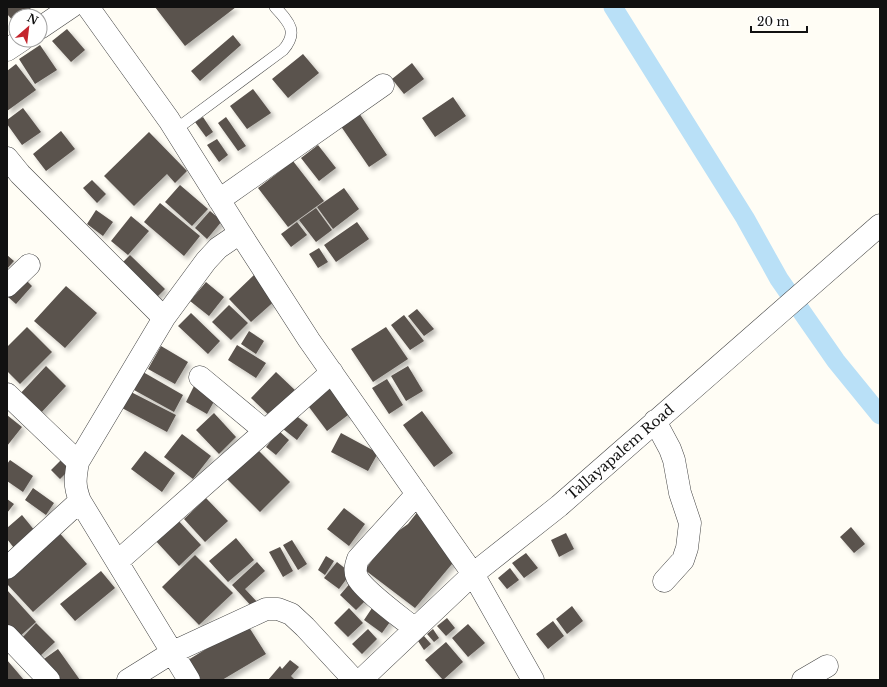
<svg xmlns="http://www.w3.org/2000/svg" width="887" height="687" viewBox="0 0 887 687" font-family="'Libre Baskerville',serif">
<style>
.lines{fill:none;stroke-linecap:round;stroke-linejoin:round}
.canal{stroke:#b9e0f7;stroke-width:19}
.building{fill:#5a524d;filter:url(#shadow)}
.lane-casing{stroke:#444;stroke-width:12}
.street-casing{stroke:#444;stroke-width:23}
.lane{stroke:#fff;stroke-width:11}
.street{stroke:#fff;stroke-width:22}
.labels{text-anchor:middle;stroke-width:4;stroke-linejoin:round;paint-order:stroke}
.street-label{font-size:14px;fill:#111;stroke:#fff}
</style>
<defs>
<filter id="shadow"><feDropShadow dx="3.5" dy="3.5" stdDeviation="2" flood-color="#0004"/></filter>
</defs>
<rect width="100%" height="100%" fill="#fffdf5"/>
<g class="lines">
<path class="canal" d="M613,7L745,218L779,279L836,361L880,415"/>
</g>
<path class="building" d="M7,7H29L35,13L32,16H16V24L7,14Z
M155,7H236L185,46Z
M67,29L85,50L71,62L52,41Z
M233,35L241,45L200,81L191,71Z
M40,45L57,70L35,84L19,59Z
M303,54L319,73L288,98L272,79Z
M412,63L424,79L404,94L392,79Z
M16,64L36,90L7,111V71Z
M253,89L271,113L247,129L230,106Z
M453,97L466,116L435,137L422,118Z
M23,108L41,132L22,145L7,124V120Z
M357,110L387,155L369,167L338,122Z
M203,117L213,132L206,137L195,122Z
M226,117L246,146L238,151L218,123Z
M61,131L75,149L46,171L33,154Z
M149,132L187,171L175,183L167,174L134,206L104,176Z
M217,139L228,155L219,162L207,145Z
M318,145L336,168L319,181L301,158Z
M293,161L324,201L288,227L258,188Z
M92,180L106,194L97,203L83,188Z
M180,185L208,209L192,226L165,202Z
M344,188L359,209L333,229L317,207Z
M160,203L200,236L184,256L144,222Z
M316,208L332,230L316,242L299,220Z
M96,210L113,222L103,236L87,224Z
M210,211L222,221L207,239L195,228Z
M131,216L149,231L128,255L111,241Z
M297,222L307,235L291,247L281,234Z
M357,222L369,239L336,262L324,245Z
M319,248L328,262L318,268L309,254Z
M7,255L14,261L7,269Z
M130,255L165,289L156,298L121,264Z
M255,274L278,298L251,322L229,299Z
M23,277L32,286L16,304L7,296Z
M206,282L224,297L209,316L190,301Z
M66,286L97,313L65,348L34,321Z
M229,305L248,323L231,340L212,322Z
M417,309L434,329L424,336L408,316Z
M191,313L220,341L208,354L178,326Z
M404,315L424,341L410,350L391,325Z
M27,327L52,352L20,384L7,371V347Z
M386,327L408,359L373,382L351,349Z
M249,331L264,341L256,354L241,344Z
M237,345L266,363L256,378L228,360Z
M161,346L188,362L175,384L148,369Z
M46,366L66,386L39,415L18,396Z
M408,366L423,391L406,401L391,376Z
M143,372L183,395L174,412L134,390Z
M276,372L297,392L272,418L251,398Z
M387,379L403,405L389,414L372,388Z
M195,384L217,396L207,414L186,402Z
M331,384L352,412L327,431L306,403Z
M131,392L176,415L167,432L122,408Z
M422,411L453,453L434,467L403,425Z
M214,413L236,437L219,454L196,430Z
M294,414L308,425L297,440L283,429Z
M7,415L22,427L7,446Z
M279,431L289,440L276,455L266,447Z
M341,433L378,453L368,471L331,452Z
M182,434L211,456L193,479L164,457Z
M256,448L290,482L260,512L226,478Z
M145,451L175,473L162,492L131,469Z
M63,458L72,467L60,479L51,470Z
M10,460L33,476L23,492L7,481V464Z
M33,488L54,503L46,515L25,500Z
M206,498L228,521L205,542L184,519Z
M7,499L14,504L7,513Z
M344,508L365,524L349,546L327,529Z
M419,510L457,558L415,608L365,570L387,539L408,524Z
M22,515L35,531L14,548L7,539V528Z
M176,518L201,545L179,566L154,539Z
M851,527L865,544L854,553L840,537Z
M56,529L87,564L33,612L7,584V573Z
M566,533L574,549L559,557L551,540Z
M236,538L254,560L228,582L209,561Z
M292,540L307,564L298,570L283,545Z
M280,547L293,571L283,577L269,552Z
M526,553L538,568L524,578L512,563Z
M195,555L233,593L199,625L162,587Z
M326,556L334,561L325,575L318,570Z
M257,562L265,571L245,589L259,604L254,609L232,585Z
M337,562L351,573L339,589L324,578Z
M510,568L519,580L507,589L498,578Z
M101,571L115,588L75,621L60,604Z
M352,581L369,597L356,610L340,595Z
M7,590L36,622L18,638L7,626Z
M376,602L395,615L382,633L364,620Z
M572,606L583,621L567,634L556,619Z
M349,608L363,623L348,637L334,623Z
M447,618L455,628L446,636L437,626Z
M553,621L564,636L548,649L536,634Z
M36,623L55,642L39,657L21,639Z
M247,624L266,654L222,680H201L188,660Z
M468,624L485,643L468,657L452,638Z
M368,629L377,639L362,654L352,644Z
M433,629L439,638L434,642L427,634Z
M424,636L431,644L424,650L418,641Z
M446,642L463,662L443,680L425,660Z
M58,649L80,680H59L44,659Z
M7,660L24,680H7Z
M290,660L299,667L291,676L295,680H268L280,666L282,669Z"/>
<g class="lines">
<defs>
<path id="lane" d="M175,130L283,50C299,32 289,22 275,7"/>
<path id="street" d="M88,7L169,120L240,233
M40,28L71,7
M7,50L22,40
M7,158L20,174L164,318
M219,200L383,85
M7,286L29,265
M200,377L265,431
M7,394L78,462
M655,421L670,449L674,460L680,493L690,523L687,548L683,560L664,581
M117,562L332,372
M7,568L80,501
M415,629C402,618 363,590 357,577C354,570 356,565 358,559L417,494
M7,636L49,680
M128,680L173,652L266,609H278L291,614L305,627L354,680
M189,680L80,501C74,485 75,479 78,462L164,318L206,261L218,248L240,233L309,340L473,574L533,680
M361,680L473,574L559,506L880,225
M803,680L827,666"/>
</defs>
<use href="#lane" class="lane-casing"/>
<use href="#street" class="street-casing"/>
<use href="#lane" class="lane"/>
<use href="#street" class="street"/>
</g>
<g class="labels">
<g class="street-label">
<text transform="translate(620 452) rotate(-41)" y="5">Tallayapalem Road</text>
</g>
</g>
<rect width="887" height="687" fill="none" stroke="#111111" stroke-width="16"/>
<g transform="translate(28 28) rotate(28)"><circle r="19" fill="#ffffff" stroke="#a0a0a0"/>
<path d="M0-3L7 15L0 10L-7 15Z" fill="#c4262e"/>
<text y="-6" font-size="11" font-weight="bold" text-anchor="middle" fill="#111111">N</text>
</g>
<path d="M751 26v6h56v-6" fill="none" stroke="#111111" stroke-width="2"/>
<text x="757" y="26" font-size="12" fill="#111111" stroke="#ffffff" stroke-width="3" paint-order="stroke">20 m</text>
</svg>
